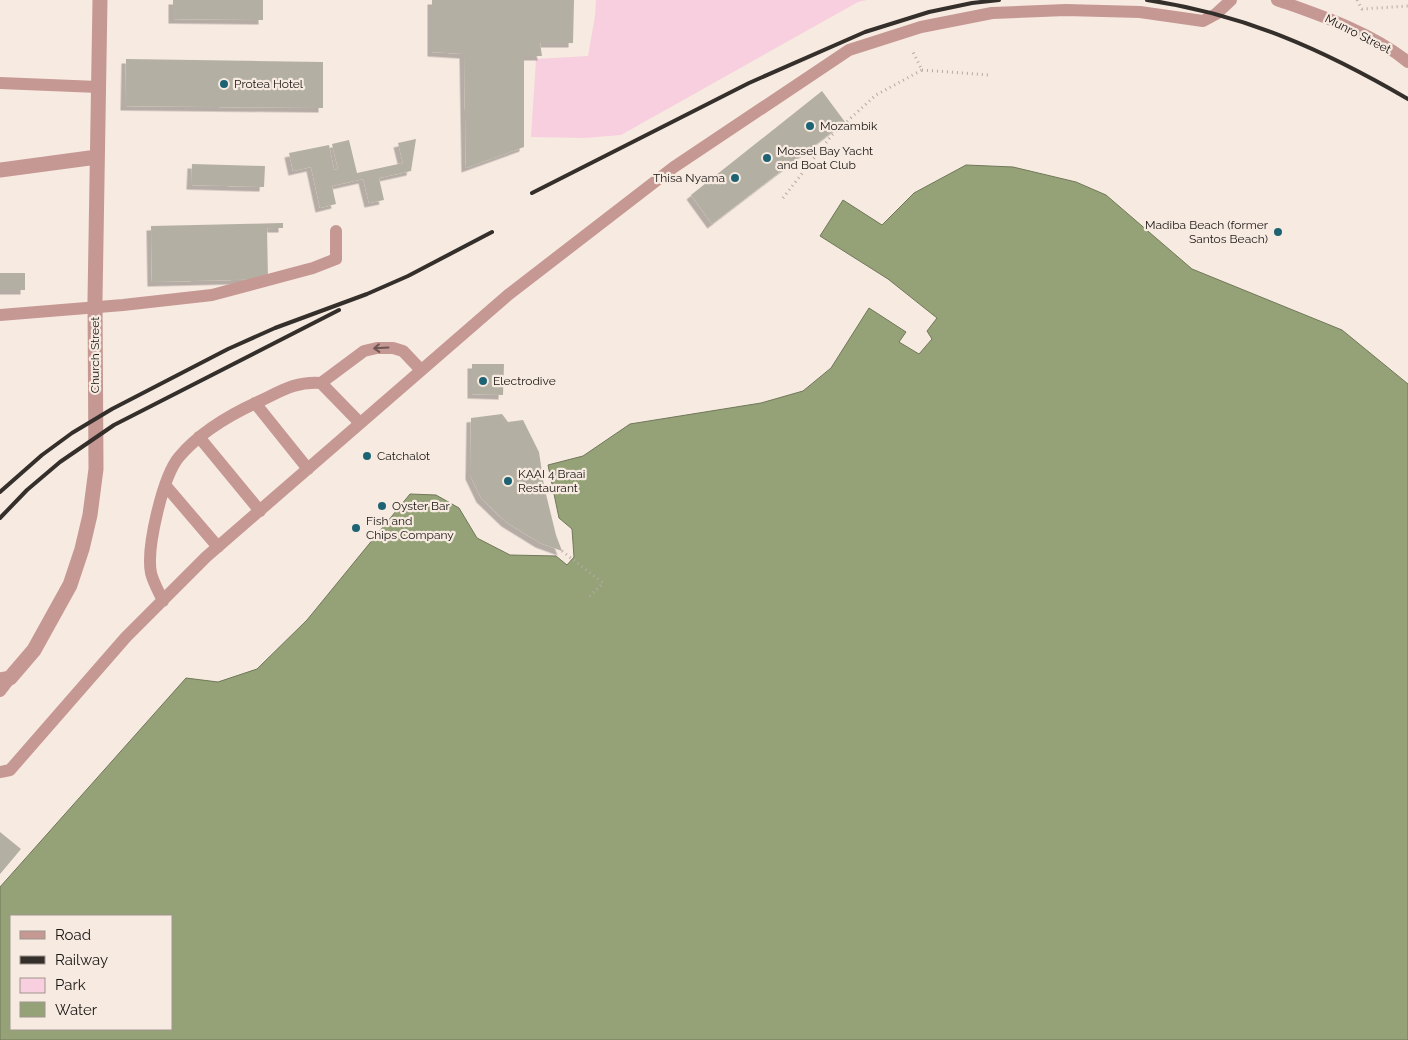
<svg xmlns="http://www.w3.org/2000/svg" width="1408" height="1040" viewBox="0 0 1408 1040" font-family="Raleway,sans-serif">
<style>
.green{fill:#f8cfde}
.water{fill:#95a277;stroke:#707859;fill-rule:evenodd}
.building{fill:#b4afa3;filter:url(#shadow)}
.lines{fill:none;stroke-linecap:round;stroke-linejoin:round}
.path{stroke:#b4aaa3;stroke-width:3;stroke-dasharray:1 4;stroke-linecap:butt}
.service{stroke:#c59893;stroke-width:12}
.minor{stroke:#c59893;stroke-width:15}
.rail{stroke:#342f2b;stroke-width:4}
.oneway{stroke:#705753}
.poi-dot{fill:#1d6374;stroke:#f7eae1;stroke-width:2}
.labels{text-anchor:middle;stroke-width:4.5;stroke-linejoin:round;paint-order:stroke}
.street-label{font-size:12px;fill:#1a1613;stroke:#f7eae1}
.poi-label{font-size:12px;fill:#1a1613;stroke:#f7eae1;text-anchor:start}
</style>
<defs>
<filter id="shadow"><feDropShadow dx="-4.5" dy="4.5" stdDeviation="0" flood-color="#0004"/></filter>
</defs>
<rect width="100%" height="100%" fill="#f7eae1"/>
<path class="green" d="M596,0H867L858,2L621,135L584,138L531,137L536,59L588,56L595,16Z"/>
<path class="water" d="M966,165L1013,167L1076,182L1106,195L1192,269L1342,330L1408,384V1040H0V887L186,678L218,682L257,669L307,620L410,494L436,495L459,508L477,538L510,555L556,556L567,565L574,557L572,529L559,518L548,465L583,456L630,424L761,403L803,391L831,368L869,308L906,332L899,342L919,354L932,339L927,331L937,318L888,279L820,236L843,200L882,225L914,193ZM11,916H171V1029H11Z"/>
<path class="building" d="M173,0H263V20L173,19Z
M432,0H574L573,43H540L542,56H524V147L466,168L464,54L432,52Z
M126,59L323,62V108L125,106Z
M822,91L845,122L712,224L691,195Z
M416,139L411,171L379,178L384,200L369,203L363,179L332,186L336,204L320,208L311,167L293,171L289,153L329,145L334,170L338,169L332,144L349,140L357,173L403,163L398,143Z
M192,164L265,166L264,187L191,185Z
M283,223V228H267L268,279L152,282L151,226Z
M0,273H25V290H0Z
M472,364H504L503,395L472,394Z
M502,414L508,422L523,420L539,452L544,486L556,535L562,551L540,543L506,522L481,498L470,475L471,418Z
M0,832L21,849L0,874Z"/>
<g class="lines">
<path class="path" d="M1357,0L1362,9L1408,6
M922,70L989,75
M783,198L832,135L876,95L922,70L913,52
M562,551L603,583L587,599"/>
<path class="service" d="M1277,0C1322,16 1371,32 1408,62
M0,83L98,87
M0,315L123,305L212,295L313,268L336,259V231
M321,383L364,351L377,348H393L403,351L421,370
M255,403L308,469
M199,437L260,511
M165,485L218,547
M163,601C159,592 153,582 151,573C146,548 163,476 179,457C200,432 231,414 260,401C281,391 296,381 321,383L360,423
M0,691L10,678
M0,772L10,770L126,637L206,557L508,295L674,167L849,50L921,27L992,13L1066,10L1140,12L1203,21L1216,14L1231,0"/>
<path class="minor" d="M0,170L97,157
M0,680L10,678L34,650L70,585L82,549L90,515L96,469L95,300L100,0"/>
<path class="rail" d="M1147,0C1244,14 1324,50 1408,99
M532,193L749,83L865,32L929,12L972,3L999,0
M0,492L42,455L72,433L112,409L228,349L275,328L367,294L408,276L492,232
M0,518L27,490L60,462L114,425L339,310"/>
</g>
<defs><path id="oneway-shaft" d="M-6 0H5M1.5-3L5.5 0L1.5 3" fill="none" stroke-width="1.6" stroke-linecap="round" stroke-linejoin="round" transform="scale(1.25)"/></defs>
<use class="oneway" href="#oneway-shaft" transform="translate(381 348) rotate(177)"/>
<g class="poi-dot">
<circle cx="224" cy="84" r="5"/>
<circle cx="810" cy="126" r="5"/>
<circle cx="767" cy="158" r="5"/>
<circle cx="735" cy="178" r="5"/>
<circle cx="1278" cy="232" r="5"/>
<circle cx="483" cy="381" r="5"/>
<circle cx="367" cy="456" r="5"/>
<circle cx="508" cy="481" r="5"/>
<circle cx="382" cy="506" r="5"/>
<circle cx="356" cy="528" r="5"/>
</g>
<g class="labels">
<g class="street-label">
<text transform="translate(1358 34) rotate(27)" y="4">Munro Street</text>
<text transform="translate(95 355) rotate(-90)" y="4">Church Street</text>
</g>
<g class="poi-label">
<text x="234" y="88">Protea Hotel</text>
<text x="820" y="130">Mozambik</text>
<text x="777" y="155">Mossel Bay Yacht<tspan x="777" dy="14">and Boat Club</tspan></text>
<text x="725" y="182" text-anchor="end">Thisa Nyama</text>
<text x="1268" y="229" text-anchor="end">Madiba Beach (former<tspan x="1268" dy="14">Santos Beach)</tspan></text>
<text x="493" y="385">Electrodive</text>
<text x="377" y="460">Catchalot</text>
<text x="518" y="478">KAAI 4 Braai<tspan x="518" dy="14">Restaurant</tspan></text>
<text x="392" y="510">Oyster Bar</text>
<text x="366" y="525">Fish and<tspan x="366" dy="14">Chips Company</tspan></text>
</g>
</g>
<rect x="10" y="915" width="162" height="115" fill="#f7eae1" stroke="#9f958f"/>
<rect x="20" y="931" width="25" height="8" fill="#c59893" stroke="#9f958f"/>
<text x="55" y="940" font-size="15" fill="#1a1613">Road</text>
<rect x="20" y="956" width="25" height="8" fill="#342f2b" stroke="#9f958f"/>
<text x="55" y="965" font-size="15" fill="#1a1613">Railway</text>
<rect x="20" y="978" width="25" height="15" fill="#f8cfde" stroke="#9f958f"/>
<text x="55" y="990" font-size="15" fill="#1a1613">Park</text>
<rect x="20" y="1002" width="25" height="15" fill="#95a277" stroke="#9f958f"/>
<text x="55" y="1015" font-size="15" fill="#1a1613">Water</text>
</svg>
